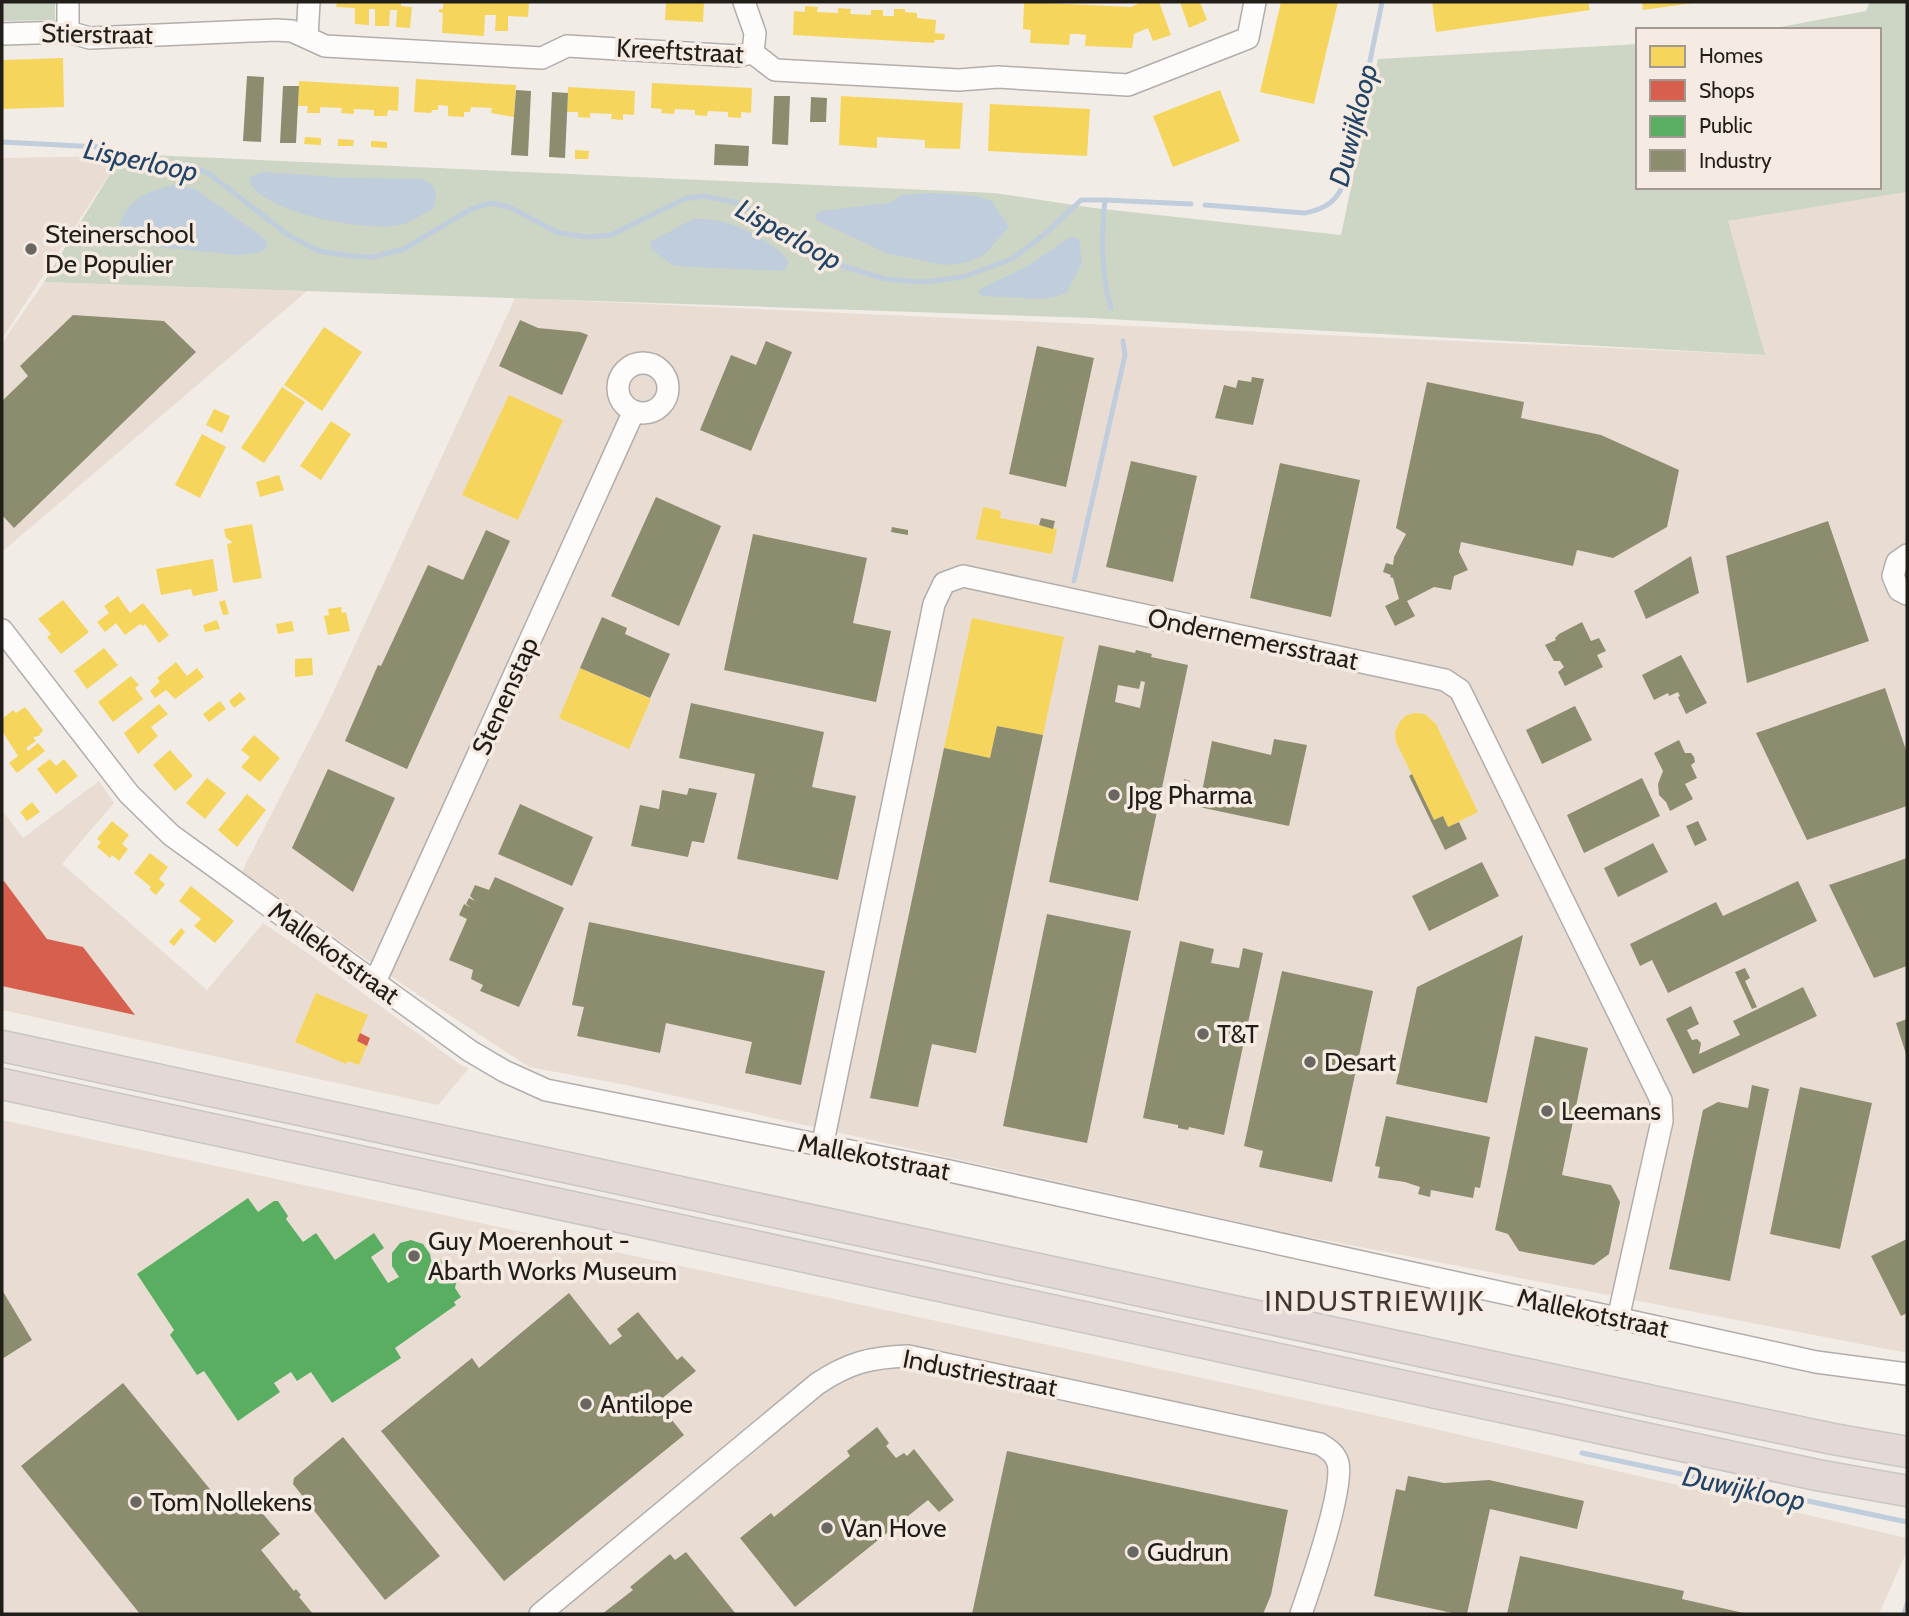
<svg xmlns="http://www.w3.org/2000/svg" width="1909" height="1616" viewBox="0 0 1909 1616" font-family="Cabin,sans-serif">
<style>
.built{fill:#e9ddd3}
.green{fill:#cdd5c4}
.water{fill:#bfcddd}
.homes{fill:#f6d55c}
.shops{fill:#d6604d}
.public{fill:#5aae61}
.industry{fill:#8c8c6e;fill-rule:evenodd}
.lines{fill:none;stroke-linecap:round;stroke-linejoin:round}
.stream{stroke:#bfcddd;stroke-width:5}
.minor-casing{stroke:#b2adaa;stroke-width:24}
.highway-casing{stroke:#c9c6c4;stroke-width:33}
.minor{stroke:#fdfcfb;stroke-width:21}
.highway{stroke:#e2d8d5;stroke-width:30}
.poi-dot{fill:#6a6662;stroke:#f6ebe2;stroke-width:2.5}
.labels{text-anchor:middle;stroke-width:7;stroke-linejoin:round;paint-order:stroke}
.street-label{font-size:26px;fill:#211e1a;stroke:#f6ebe2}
.poi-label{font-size:26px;fill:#211e1a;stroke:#f6ebe2;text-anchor:start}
.water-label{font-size:28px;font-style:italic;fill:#214467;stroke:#f6ebe2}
.neighbourhood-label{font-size:28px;letter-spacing:2px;fill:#413832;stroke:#f6ebe2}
</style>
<rect width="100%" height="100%" fill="#f2ece7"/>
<path class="built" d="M121,156L2,339V158Z
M1907,192V1353L1288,1233L626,1085L529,1067L411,990L241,873L326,708L515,298L1764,355L1727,221Z
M44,282L307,291L2,552V343Z
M99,781L114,803L62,864L207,990L263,923L315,958L462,1066L469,1068L438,1105L2,1010V810L23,838Z
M2,1120L1374,1415L1907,1538V1551L1879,1614H2Z"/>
<path class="green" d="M2,2H55V20L2,21Z
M1870,2H1907V192L1728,221L1765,355L1091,318L44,282L121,156L149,155L994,193L1094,208L1341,235L1378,59L1638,44V187H1879V30H1764L1866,11Z"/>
<path class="water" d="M264,172L348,178L422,179C437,184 438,195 433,209C423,213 414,221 404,224C374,234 259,213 249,180L252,176Z
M177,184L197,190L260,235L266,241L267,247L261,252L240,255L125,244L116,238C124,200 141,193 177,184Z
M931,193L975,196L992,201L1009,227L983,256L964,263L943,265L886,253L816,220V214L821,211L889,203L903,195Z
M693,219C700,219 708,219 715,220C733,222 785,247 789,264L783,271L674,266L651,249L650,242Z
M1072,236L1079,240L1082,263L1067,292L1058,296L1042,299L982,296L978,290L1026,267Z"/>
<path class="homes" d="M337,2H401V6L412,7L410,28L396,27L397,10H390L389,26H375V9H369V25L355,24V8L336,7Z
M443,2H529L528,17L508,16V31H495L496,15H485L484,36L442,33L443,13L439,12V9H443Z
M668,2H704L703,22L665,20L666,3Z
M1024,2L1131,7L1141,2H1159L1171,35L1153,41L1148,28L1134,34L1132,48L1085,46L1086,35L1078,34H1070L1069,45L1030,43L1031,30L1023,29Z
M1180,2H1200L1207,20L1189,28Z
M1281,2H1338L1314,104L1260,92Z
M1432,2H1588L1590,10L1436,32Z
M1642,2H1693V3L1643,10Z
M805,6L818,7L817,12L838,13V8L851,9L850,14L871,15V10H883V16H894V9H905V12L917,13V18L936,20L935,33L945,34L944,40H935L934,43L793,35L794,11L805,12Z
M63,58L64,107L2,109V60Z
M416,79L516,85L514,117L491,113L492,108L471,107L470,112H464V117L448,116V106L438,105V110H432L431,113L414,112Z
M299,81L399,87L398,111L388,110L387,116H374V110L354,109V114L341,113L342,108L320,107V113H307L308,106H298Z
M652,83L752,88L751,113L741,112V118L728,117V112L708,111L707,116L695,115V110L675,109L674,114L661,113L662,109L651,108Z
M568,87L635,91L634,115L623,114V120L611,119L612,114L590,113V118L578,117V112H567Z
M1220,90L1240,141L1173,167L1153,116Z
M841,96L963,103L960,149L925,148V140L877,137V148L839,145Z
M990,104L1090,109L1087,156L988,151Z
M305,137L321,138V145L304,144Z
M338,139L354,140L353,146H338Z
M371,141L387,142V148L371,147Z
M575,150L589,151L588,159H575Z
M324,327L362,352L322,411L284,385Z
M282,387L305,402L264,463L241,448Z
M509,395L563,420L518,520L462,495Z
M214,409L230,416L222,433L206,425Z
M331,421L351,434L321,480L300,466Z
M202,434L226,447L200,498L175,485Z
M279,475L284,490L260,497L256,482Z
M983,507L1001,511L1000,518L1057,529L1052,554L976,539Z
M252,524L262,578L233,583L227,544L232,543L231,541L226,538L224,529Z
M213,559L218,591L193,596L191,589L161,595L156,569Z
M118,596L130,613L143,603L169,635L159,643L145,624L143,626L140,624L125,635L116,623L105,632L97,622L109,613L104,606Z
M63,600L89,632L61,654L47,637L51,634L38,619Z
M225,600L229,614L223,615L219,602Z
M341,607L342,613L346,612L350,631L328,635L324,616L329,615L328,609Z
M972,618L1064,637L1043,735L997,726L990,758L944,748Z
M217,620L220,629L205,632L203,625Z
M292,621L294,631L278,634L276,624Z
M104,648L118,665L87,689L74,671Z
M312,658L313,675L295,677V659Z
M176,662L187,676L197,668L204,677L175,699L166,690L155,698L150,691L160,681L157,678Z
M580,668L651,699L629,749L559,718Z
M131,676L139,685L135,688L143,699L113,722L98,702Z
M240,692L246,699L234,708L229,701Z
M220,701L226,709L209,722L203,714Z
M159,704L168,714L151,727L158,736L138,754L124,733Z
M25,707L43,730L39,736L33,737L36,741L26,748L28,751L38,743L45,751L17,773L9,763L18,756L2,731V719L13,710L16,713Z
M1414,713L1425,714L1436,724L1478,812L1448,827L1443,816L1434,820L1396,742L1395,732L1399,723L1405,716Z
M254,735L280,758L260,782L241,767L250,757L241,750Z
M170,750L193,776L175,791L153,765Z
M50,759L56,766L64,759L78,776L56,794L37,769Z
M207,778L226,793L205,819L186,803Z
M247,794L266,810L237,847L218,830Z
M32,802L40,812L27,821L20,812Z
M112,821L129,835L122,844L128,849L119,861L112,855L110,858L97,847L101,842L97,839Z
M150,853L168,867L159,879L165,884L156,895L149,889L151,887L134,873Z
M191,886L234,921L215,943L194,926L201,919L179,901Z
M181,928L185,932L174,946L169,942Z
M316,993L368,1015L357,1041L367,1046L359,1065L348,1061L346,1064L295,1042Z"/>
<path class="shops" d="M4,881L47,939L83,947L135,1015L2,986V883Z
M360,1033L370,1038L367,1046L357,1041Z"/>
<path class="public" d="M248,1198L258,1212L274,1201H278L288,1216L286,1219L303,1242L316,1233L335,1260L374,1233L384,1248L371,1257L388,1283L399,1277L392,1266V1253L400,1243L411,1240L423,1244L430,1254L431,1260L440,1259L449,1272L445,1274L450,1281L456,1283L455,1288L461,1297L454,1302L456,1305L395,1348L401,1358L332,1403L311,1372L297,1381L291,1372L274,1383L280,1392L238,1421L204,1371L197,1375L170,1335L174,1330L137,1274Z"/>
<path class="industry" d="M247,76L264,77L261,142L243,141Z
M283,86H299L296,143H280Z
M516,90L531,91L528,156L511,155Z
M552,92L568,93L565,158L549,157Z
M774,96H790L788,145L772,144Z
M811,97L827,98L826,122H810Z
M715,144L749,146L748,166L714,165Z
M73,315L164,321L196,352L14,528L2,515V401L28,376L20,366Z
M520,320L538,328L580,332L588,335L562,395L499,366Z
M766,341L792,352L751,451L700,430L731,355L756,365Z
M1037,346L1094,358L1066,487L1009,474Z
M1252,377L1264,379L1253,425L1215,418L1224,385L1236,388L1238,380L1251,382Z
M1427,382L1524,402L1521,418L1601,435L1679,470L1667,527L1613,558L1577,550L1573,566L1461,542L1459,552L1468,570L1454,576L1451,590L1434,587L1407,601L1415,616L1395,626L1385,606L1399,599L1393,578L1390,577L1391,575L1383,572L1386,563L1393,565L1394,557L1406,534L1396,528Z
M1131,461L1197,476L1173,582L1106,567Z
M1280,463L1360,480L1331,617L1250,598Z
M656,497L721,526L679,626L611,596Z
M1041,518L1055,521L1053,529L1039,525Z
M1828,521L1869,641L1747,683L1726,556Z
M892,527L908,530V535L891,532Z
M486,530L510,541L407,769L345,741L378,665L381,666L428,565L463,580Z
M753,534L867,558L853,623L891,631L876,702L724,670Z
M1691,556L1699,593L1646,619L1634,591Z
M602,617L627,628L625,634L670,654L650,698L580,668Z
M1582,622L1591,641L1599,638L1606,651L1597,655L1603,667L1565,686L1558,672L1564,667L1560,661H1554L1545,645L1556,640L1555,638L1559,634Z
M1099,645L1135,653L1136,650L1152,654L1151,657L1188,665L1138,901L1049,882ZM1141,681L1145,682L1140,708L1115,702L1118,685L1139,689Z
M1681,655L1707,703L1686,714L1678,697L1680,696L1678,692L1669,696L1668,693L1654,700L1642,675Z
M1885,688L1907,753V806L1807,840L1756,733Z
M691,703L824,732L812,787L856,796L838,880L737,859L755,774L679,758Z
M1575,706L1592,740L1542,764L1526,730Z
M997,726L1043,735L976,1053L932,1044L918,1107L870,1098L944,748L990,758Z
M1274,739L1307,745L1289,826L1199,807L1212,741L1271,755Z
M1679,740L1685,753H1691L1694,757L1695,762L1691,765L1697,778L1685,784L1693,799L1670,811L1666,802L1659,795L1658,784L1663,771L1654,753Z
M328,769L395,798L353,892L292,848Z
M1412,774L1434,820L1443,816L1448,827L1459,822L1467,839L1445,850L1409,776Z
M1642,778L1660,816L1584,853L1567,815Z
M1184,779L1190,781L1187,796L1180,795Z
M689,788L717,793L704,843L692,841L688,857L631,846L640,805L659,809L662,790L687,795Z
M520,804L593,837L572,886L498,854Z
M1698,821L1707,840L1695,846L1686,826Z
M1653,843L1668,872L1618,897L1604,868Z
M1907,858V966L1874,978L1829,885Z
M1482,862L1499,896L1429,931L1412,896Z
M495,877L564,908L519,1007L480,991L483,985L471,979L473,970L449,960L467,919L459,915L464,904L472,908L466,904L469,898L475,901L470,896L475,885L489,890Z
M1798,881L1817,921L1668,993L1652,960L1640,966L1630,944L1716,902L1723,916Z
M1047,914L1131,931L1087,1143L1003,1126Z
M589,922L825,971L801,1085L745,1073L752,1042L666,1023L660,1053L577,1036L584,1007L572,1005Z
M1523,935L1487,1103L1396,1084L1417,987Z
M1180,941L1214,949L1211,963L1239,968L1243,948L1263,953L1224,1135L1189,1127L1188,1130L1178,1128V1125L1143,1118Z
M1745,968L1750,978L1745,981L1757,1007L1752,1009L1735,972Z
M1282,971L1373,991L1332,1182L1259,1167L1263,1151L1244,1146Z
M1803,987L1817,1016L1693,1074L1666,1019L1691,1006L1699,1024L1687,1030L1692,1040L1697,1039L1701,1043L1699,1054L1740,1035L1733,1021Z
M1907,1019V1057L1896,1023Z
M1535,1036L1588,1048L1562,1175L1611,1185L1620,1202L1609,1254L1594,1265L1519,1251L1508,1234L1495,1230Z
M1752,1085L1769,1089L1730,1281L1669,1269L1703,1110L1718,1102L1748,1108Z
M1800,1087L1872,1103L1840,1249L1770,1234Z
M1386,1116L1490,1137L1480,1188L1475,1187L1473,1198L1431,1190L1430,1197L1418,1194L1420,1187L1405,1182L1378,1178L1380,1167L1375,1166Z
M1907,1239V1313L1901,1316L1871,1256Z
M2,1290L32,1340L2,1359Z
M569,1293L610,1345L622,1336L617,1329L638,1312L677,1360L682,1356L696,1371L660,1400L665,1407L663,1409L684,1435L504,1581L381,1431L472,1358L479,1368Z
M123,1383L227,1510L247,1495L280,1534L261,1550L294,1591L296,1589L301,1595L299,1597L313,1614H140L21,1466Z
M877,1427L889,1443L886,1446L896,1458L904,1453L907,1456L914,1449L954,1500L939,1512L928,1500L795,1607L740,1538L771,1513L774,1517L850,1456L847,1451Z
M343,1437L440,1556L385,1600L293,1484L294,1478Z
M1007,1451L1288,1510L1271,1595L1263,1614H972Z
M1408,1476L1444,1483L1489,1480L1584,1501L1577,1529L1490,1509L1467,1614H1457L1374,1596L1396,1489L1405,1491Z
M686,1552L736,1614H602L633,1590L630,1587L670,1554L675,1560Z
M1520,1556L1684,1591L1682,1599L1748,1614H1507Z"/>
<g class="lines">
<path class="stream" d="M2,142L99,147L130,155L142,164L191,165L211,175L288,235L319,251L351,256L374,257L404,249L471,209L491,203L509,207L559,233L588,237L611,235L684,199L704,196L738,203L843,266L885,279L923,282L963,277L1012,259L1046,233L1081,200H1105
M1205,205L1305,213C1328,208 1337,201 1346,179L1382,2
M1111,308C1101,272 1101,238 1105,200L1191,204
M1074,581L1125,355L1123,341
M1582,1453L1907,1522
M1904,1614L1907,1604"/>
<defs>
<path id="minor" d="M68,2V32
M744,2L755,33L753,53
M2,34L68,32L90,38L276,30L292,31L325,46L542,58L567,46L737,56L753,53L775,70L959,80L998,77L1128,85L1248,38L1255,2
M307,38L309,2
M618 388a25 25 0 1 1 50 0a25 25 0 1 1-50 0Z
M1907,555L1897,562L1893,576L1899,590L1907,594
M2,630L129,794L171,835L470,1051L504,1071L546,1090L945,1170L1816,1362L1907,1374
M375,982L634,411
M822,1147L934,604L944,583L963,576L1445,680L1460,690L1661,1100L1662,1121L1618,1319
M540,1614L817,1384C848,1363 871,1357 908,1356L1320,1444C1328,1449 1335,1453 1338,1463C1344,1489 1311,1585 1301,1614"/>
<path id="highway" d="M2,1046L1657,1402L1833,1439L1907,1452
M2,1084L1817,1475L1907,1491"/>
</defs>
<use href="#minor" class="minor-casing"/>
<use href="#highway" class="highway-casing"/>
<use href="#minor" class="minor"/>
<use href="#highway" class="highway"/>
</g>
<g class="poi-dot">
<circle cx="31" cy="249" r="7"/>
<circle cx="1114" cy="795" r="7"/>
<circle cx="1203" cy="1034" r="7"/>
<circle cx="1310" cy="1062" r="7"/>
<circle cx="1547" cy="1111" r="7"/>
<circle cx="414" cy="1256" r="7"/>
<circle cx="586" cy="1404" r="7"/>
<circle cx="136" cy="1502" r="7"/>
<circle cx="827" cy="1528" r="7"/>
<circle cx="1133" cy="1552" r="7"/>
</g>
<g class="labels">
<g class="street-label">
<text transform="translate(97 34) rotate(1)" y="9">Stierstraat</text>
<text transform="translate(680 51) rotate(3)" y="9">Kreeftstraat</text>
<text transform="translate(1253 639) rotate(12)" y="9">Ondernemersstraat</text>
<text transform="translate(505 696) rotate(-66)" y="9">Stenenstap</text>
<text transform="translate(334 953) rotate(36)" y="9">Mallekotstraat</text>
<text transform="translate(874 1157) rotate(11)" y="9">Mallekotstraat</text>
<text transform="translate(1593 1313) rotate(12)" y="9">Mallekotstraat</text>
<text transform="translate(980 1373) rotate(11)" y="9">Industriestraat</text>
</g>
<g class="poi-label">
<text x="45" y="243">Steinerschool<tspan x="45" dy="30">De Populier</tspan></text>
<text x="1128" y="804">Jpg Pharma</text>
<text x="1217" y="1043">T&amp;T</text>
<text x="1324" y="1071">Desart</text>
<text x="1561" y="1120">Leemans</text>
<text x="428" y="1250">Guy Moerenhout -<tspan x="428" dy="30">Abarth Works Museum</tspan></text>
<text x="600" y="1413">Antilope</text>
<text x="150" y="1511">Tom Nollekens</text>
<text x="841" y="1537">Van Hove</text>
<text x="1147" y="1561">Gudrun</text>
</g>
<g class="water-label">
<text transform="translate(1353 125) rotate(-76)" y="10">Duwijkloop</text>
<text transform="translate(141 160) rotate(12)" y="10">Lisperloop</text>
<text transform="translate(789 234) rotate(29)" y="10">Lisperloop</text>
<text transform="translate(1744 1488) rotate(12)" y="10">Duwijkloop</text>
</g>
<g class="neighbourhood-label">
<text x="1375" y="1311">INDUSTRIEWIJK</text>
</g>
</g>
<rect width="1909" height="1616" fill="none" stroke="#211e1a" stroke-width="7"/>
<rect x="1636" y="28" width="245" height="161" fill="#f6ebe2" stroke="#a19992" stroke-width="2"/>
<rect x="1650" y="46" width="35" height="21" fill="#f6d55c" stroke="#a19992" stroke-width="2"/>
<text x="1699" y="63" font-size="21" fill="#211e1a">Homes</text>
<rect x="1650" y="80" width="35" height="21" fill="#d6604d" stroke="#a19992" stroke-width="2"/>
<text x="1699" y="98" font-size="21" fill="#211e1a">Shops</text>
<rect x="1650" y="116" width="35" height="21" fill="#5aae61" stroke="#a19992" stroke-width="2"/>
<text x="1699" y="133" font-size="21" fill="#211e1a">Public</text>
<rect x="1650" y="150" width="35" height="21" fill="#8c8c6e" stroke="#a19992" stroke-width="2"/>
<text x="1699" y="168" font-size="21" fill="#211e1a">Industry</text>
</svg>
